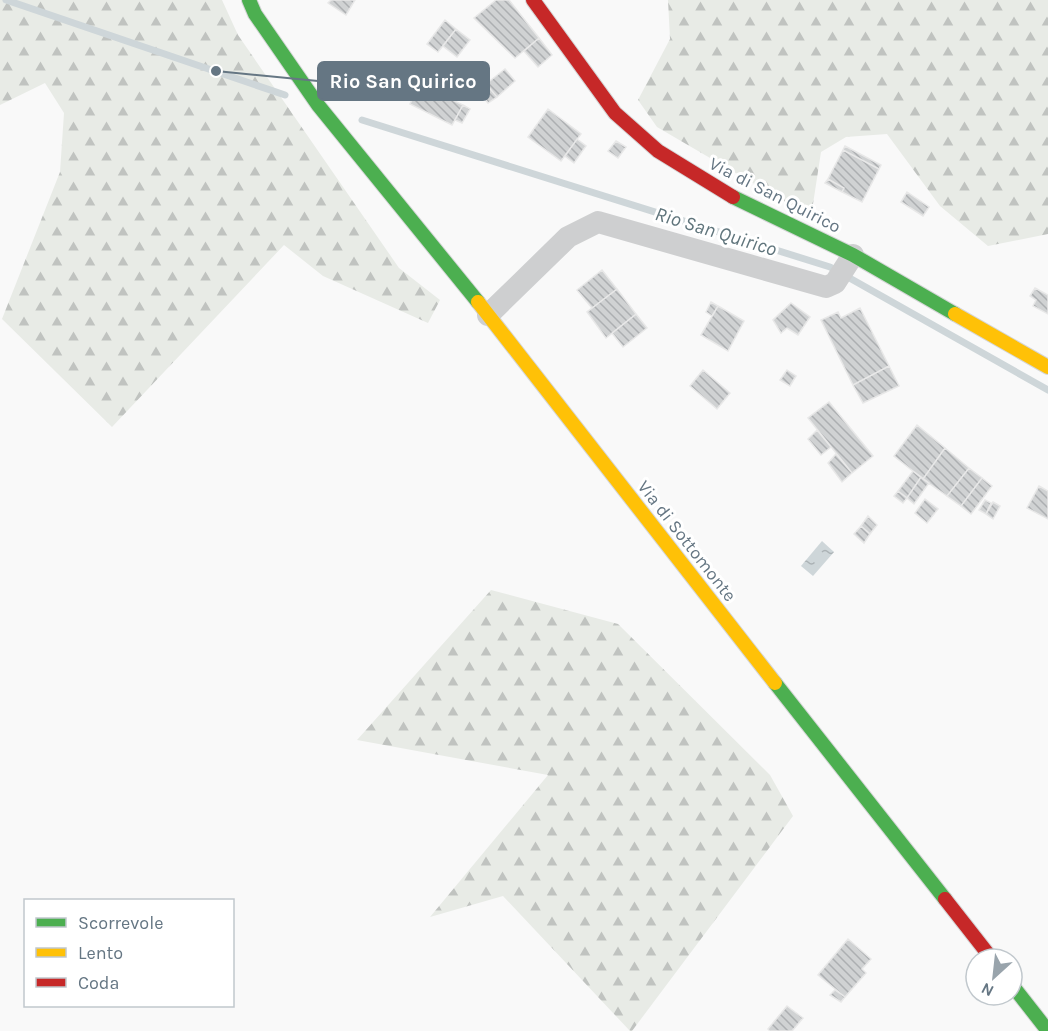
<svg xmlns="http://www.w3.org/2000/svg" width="1048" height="1031" viewBox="0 0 1048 1031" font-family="Karla,sans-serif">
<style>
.forest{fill:url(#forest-firs)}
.water{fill:url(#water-ripples)}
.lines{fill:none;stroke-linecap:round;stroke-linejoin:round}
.stream{stroke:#ced6d9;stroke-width:7}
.building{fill:url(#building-back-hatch);stroke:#e8e8e8;stroke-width:1.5}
.fast-casing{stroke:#d5d6d7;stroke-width:16}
.slow-casing{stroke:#d5d6d7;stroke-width:16}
.jam-casing{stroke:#d5d6d7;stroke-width:16}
.street{stroke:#cecfd0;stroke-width:22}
.fast{stroke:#4caf50;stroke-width:14}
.slow{stroke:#ffc107;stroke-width:14}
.jam{stroke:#c62828;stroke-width:14}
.labels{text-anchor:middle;stroke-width:6;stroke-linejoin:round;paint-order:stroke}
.street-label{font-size:18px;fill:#657683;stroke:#fff}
.water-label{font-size:20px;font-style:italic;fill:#60757c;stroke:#fff}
.leader{fill:none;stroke:#657683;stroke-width:2}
.callout-dot{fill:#657683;stroke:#fff;stroke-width:2}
.callout{fill:#657683;stroke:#657683;stroke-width:2}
.callout-label{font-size:20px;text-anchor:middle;font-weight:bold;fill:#fff}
</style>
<defs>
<pattern id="forest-firs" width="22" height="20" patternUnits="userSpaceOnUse" patternTransform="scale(1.5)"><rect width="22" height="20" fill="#e8ebe6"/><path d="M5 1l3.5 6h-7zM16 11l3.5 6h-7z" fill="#c0c3c0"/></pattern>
<pattern id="water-ripples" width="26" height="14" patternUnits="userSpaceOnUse" patternTransform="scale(1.5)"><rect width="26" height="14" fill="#ced6d9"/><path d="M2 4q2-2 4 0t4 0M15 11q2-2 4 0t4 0" fill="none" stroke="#abb2b5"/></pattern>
<pattern id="building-back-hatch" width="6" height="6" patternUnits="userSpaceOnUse" patternTransform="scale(1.5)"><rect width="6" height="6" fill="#d0d2d3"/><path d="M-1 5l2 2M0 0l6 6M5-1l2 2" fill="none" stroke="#acafb1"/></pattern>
</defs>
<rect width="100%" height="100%" fill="#f9f9f9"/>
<path class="forest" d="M0,0H222L238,35L399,268L440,300L428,323L323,276L284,245L112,427L2,319L60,172L64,113L45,83L0,105Z
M668,0H1048V234L988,246L940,206L887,134L846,137L821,152L811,217L657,127L638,100L670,39Z
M491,590L618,624L770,775L793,816L632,1031H630L503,896L430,917L548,775L357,740Z"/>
<path class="water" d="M822,541L834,552L813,576L801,566Z"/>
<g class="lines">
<path class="stream" d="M6,0L285,95
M362,120L830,267L1048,390"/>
</g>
<path class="building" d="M331,0H355L346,15L328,3Z
M496,0H509L539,38L515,58L474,18Z
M445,20L456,29L438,52L427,44Z
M456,29L470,40L457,57L443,46Z
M539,38L552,55L538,67L524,51Z
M505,69L515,81L497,97L486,84Z
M420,84L463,105L452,125L410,104Z
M486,84L497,97L488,103L479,92Z
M463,105L470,109L462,123L455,120Z
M548,109L581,134L561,161L528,137Z
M577,139L586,146L574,163L565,156Z
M616,141L626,147L618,158L608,151Z
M845,146L881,165L879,169L843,150Z
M843,150L879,169L862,202L842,192L844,188L828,179Z
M828,179L844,188L842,192L825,183Z
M907,192L929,207L923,216L901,202Z
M602,270L617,289L592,308L577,290Z
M1035,288L1048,295V314L1033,306L1036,300L1030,296Z
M617,289L636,314L606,338L587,312Z
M711,302L718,306L712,316L706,312Z
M791,303L810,317L798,335L787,328L781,333L773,320Z
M718,306L744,321L728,351L701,335Z
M860,308L889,366L853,385L821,320L838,312L841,318Z
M636,314L647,328L623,347L612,333Z
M889,366L899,386L863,403L853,385Z
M703,370L730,393L717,409L690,386Z
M787,370L796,376L790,386L780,380Z
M829,402L873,456L852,473L808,418Z
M917,425L945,448L923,479L894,456Z
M817,430L831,447L821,455L808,439Z
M945,448L969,468L947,496L923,479Z
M836,454L852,473L842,482L828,463Z
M969,468L982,478L961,506L947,496Z
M913,471L921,477L907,498L898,491Z
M921,477L929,483L914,504L907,498Z
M982,478L992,486L971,514L961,506Z
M1039,486L1048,491V519L1027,508Z
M898,491L907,498L903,503L894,496Z
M925,499L938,509L927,523L915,513Z
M985,500L991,503L986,514L979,510Z
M993,502L1000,506L993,519L986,514Z
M868,516L877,525L870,534L861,526Z
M861,526L870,534L864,543L854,534Z
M848,939L871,959L862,969L866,973L845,997L818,975Z
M835,990L845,997L841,1002L830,995Z
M787,1006L803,1018L792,1031H770L768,1029Z"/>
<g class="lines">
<defs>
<path id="fast" d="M249,0L255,14L318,105L478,302
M733,197L853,255L955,314
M775,683L945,899
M1012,985L1048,1031"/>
<path id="slow" d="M478,302L775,683
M955,314L1048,367"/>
<path id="jam" d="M533,0L615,113L658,151L733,197
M945,899L992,959"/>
</defs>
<use href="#fast" class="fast-casing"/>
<use href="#slow" class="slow-casing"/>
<use href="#jam" class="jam-casing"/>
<path class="street" d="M488,315L568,237L598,222L826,287L835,283L853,255"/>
<use href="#fast" class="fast"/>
<use href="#slow" class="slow"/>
<use href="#jam" class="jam"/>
</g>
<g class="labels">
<g class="street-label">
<text transform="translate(775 195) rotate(27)" y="6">Via di San Quirico</text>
<text transform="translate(687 541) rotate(52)" y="6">Via di Sottomonte</text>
</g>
<g class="water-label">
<text transform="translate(716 231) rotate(17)" y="7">Rio San Quirico</text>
</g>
</g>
<path class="leader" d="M216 71L318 81"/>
<circle class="callout-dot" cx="216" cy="71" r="6"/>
<rect class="callout" x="318" y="62" width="171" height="38" rx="6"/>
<g class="callout-label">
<text x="403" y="88">Rio San Quirico</text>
</g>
<rect x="24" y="899" width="210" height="108" fill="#ffffff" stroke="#c1c8cd" stroke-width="1.5"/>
<rect x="36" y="918" width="30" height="9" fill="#4caf50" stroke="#c1c8cd" stroke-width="1.5"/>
<text x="78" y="929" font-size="18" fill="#657683">Scorrevole</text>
<rect x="36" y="948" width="30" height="9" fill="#ffc107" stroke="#c1c8cd" stroke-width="1.5"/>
<text x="78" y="959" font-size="18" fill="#657683">Lento</text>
<rect x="36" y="978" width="30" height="9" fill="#c62828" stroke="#c1c8cd" stroke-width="1.5"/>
<text x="78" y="989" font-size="18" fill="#657683">Coda</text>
<g transform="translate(994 977) rotate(207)"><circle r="28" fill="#ffffff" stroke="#c1c8cd" stroke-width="1.5"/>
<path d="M0-4.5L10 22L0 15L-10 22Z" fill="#99a4ac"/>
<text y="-9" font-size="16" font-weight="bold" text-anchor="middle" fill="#657683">N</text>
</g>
</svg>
